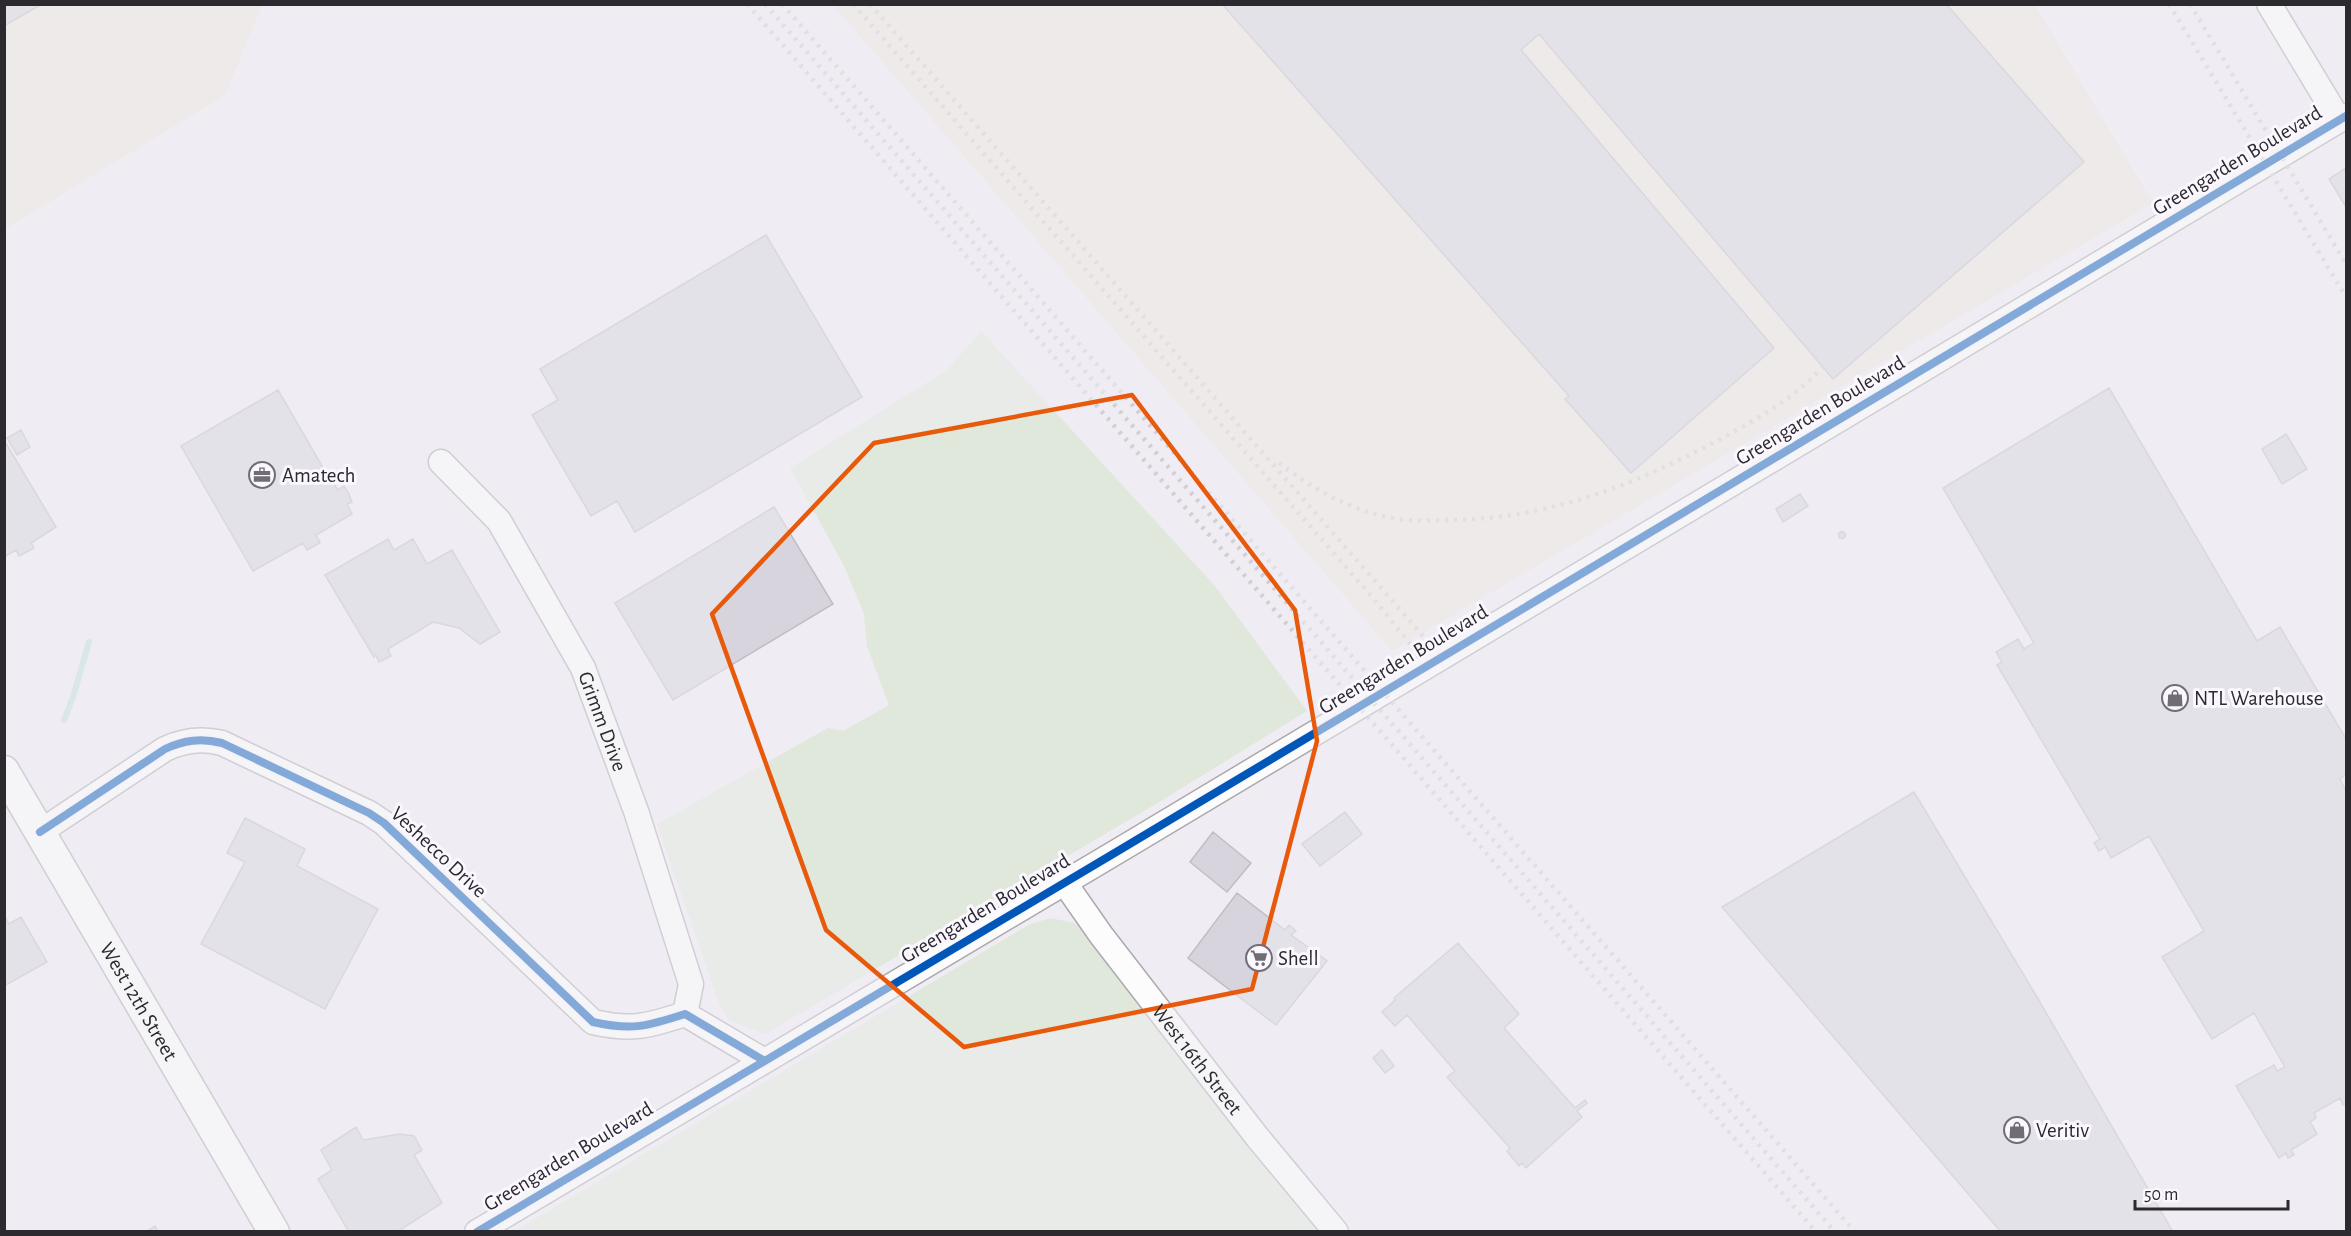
<svg xmlns="http://www.w3.org/2000/svg" width="2351" height="1236" viewBox="0 0 2351 1236" font-family="'Alegreya Sans',sans-serif">
<style>
.industrial{fill:#ede6de}
.green{fill:#e0e8dc}
.lines{fill:none;stroke-linecap:round;stroke-linejoin:round}
.stream{stroke:#bfdde1;stroke-width:6}
.building{fill:#d8d4de;stroke:#c0bec4;stroke-width:1.5}
.minor-casing{stroke:#aca9ae;stroke-width:27}
.major-casing{stroke:#aca9ae;stroke-width:33}
.minor{stroke:#fdfcfd;stroke-width:24}
.major{stroke:#fdfcfd;stroke-width:30}
.rail{stroke:#d0cfd1;stroke-width:4.5;stroke-dasharray:3 6;stroke-linecap:butt}
.cycleway-casing{stroke:#fbf7ff;stroke-width:11}
.cycleway{stroke:#0057b8;stroke-width:8}
.marked{fill:none;stroke:#e8590c;stroke-width:4.5;stroke-linejoin:round}
.labels{text-anchor:middle;stroke-width:6;stroke-linejoin:round;paint-order:stroke}
.street-label{font-size:21px;fill:#2c2a2f;stroke:#fbf7ff}
.poi-label{font-size:21px;fill:#2c2a2f;stroke:#fbf7ff;text-anchor:start}
</style>
<rect width="100%" height="100%" fill="#efecf3"/>
<path class="industrial" d="M5,5H262L225,95L5,229Z
M833,5H2035L2153,203L1392,651Z"/>
<path class="green" d="M981,331L1215,586L1307,711L1156,804L765,1034L730,1021L721,1009L657,824L828,728L843,731L889,705L867,646L864,614L844,566L790,468L947,370Z
M1051,918L1074,923L1082,929L1245,1142L1321,1231L513,1232L1030,924Z"/>
<g class="lines">
<path class="stream" d="M64,720L73,697L89,642"/>
</g>
<path class="building" d="M4,4H42L4,26Z
M1222,4H1482L1483,6L1485,4H1946L2084,162L1833,379L1539,34L1521,50L1774,348L1631,473L1565,399L1569,396Z
M2346,168V207L2329,179Z
M766,235L862,397L635,532L617,501L591,516L532,415L558,400L540,369Z
M2109,388L2257,641L2280,627L2346,739V774L2340,779L2346,791V1103L2343,1105L2340,1098L2314,1113L2316,1118L2310,1122L2317,1134L2291,1150L2294,1155L2288,1158L2286,1153L2279,1158L2236,1086L2274,1065L2277,1071L2285,1067L2254,1013L2212,1039L2162,957L2204,931L2149,836L2111,858L2105,847L2099,851L2094,843L2100,839L1997,665L2002,662L1996,652L2018,639L2024,649L2034,643L1943,488Z
M278,390L326,473L338,490L344,486L349,494L352,502L347,504L352,514L316,535L320,543L307,550L303,543L253,571L181,446Z
M21,430L30,447L17,455L7,438Z
M2286,434L2307,469L2282,484L2262,449Z
M4,440L56,527L31,543L34,548L19,556L16,550L4,557Z
M1800,494L1808,506L1783,522L1776,509Z
M774,507L833,604L673,700L615,603Z
M1838.5 535a3.5 3.5 0 1 1 7 0a3.5 3.5 0 1 1-7 0Z
M388,539L394,550L413,539L427,564L452,550L500,632L480,644L459,628L433,622L388,649L391,656L379,662L376,655L374,657L325,575Z
M1914,792L2037,997L2173,1232H2001L1722,907Z
M1345,812L1362,834L1320,866L1302,844Z
M245,818L305,849L297,866L378,909L325,1009L201,944L245,862L227,853Z
M1213,832L1251,863L1227,892L1190,862Z
M1237,893L1285,930L1289,925L1296,931L1291,935L1327,961L1276,1025L1188,958Z
M4,915L9,924L21,917L47,962L4,986Z
M1458,943L1519,1014L1504,1028L1575,1108L1585,1100L1587,1103L1577,1111L1582,1117L1526,1168L1522,1163L1519,1166L1507,1151L1510,1148L1447,1077L1455,1071L1407,1015L1395,1026L1382,1012L1395,1000L1394,998Z
M1382,1050L1394,1066L1385,1073L1373,1058Z
M356,1127L363,1140L400,1134L414,1136L422,1150L414,1155L442,1203L397,1232H349L318,1179L332,1170L321,1150Z
M155,1226L158,1232H146Z"/>
<g class="lines">
<defs>
<g id="minor">
<path d="M2269,4L2339,120"/>
<path id="s1" d="M441,462L499,521L583,668L636,811L691,984L685,1014"/>
<path d="M40,832L165,749C184,740 201,738 222,743L369,813L384,823L593,1022C632,1031 648,1026 685,1014L763,1060"/>
<path id="s2" d="M1064,882L1101,935L1258,1138L1336,1232"/>
<path d="M477,1232L1123,848L2346,116"/>
</g>
<g id="major">
<path id="s3" d="M4,771L274,1232"/>
</g>
</defs>
<use href="#minor" class="minor-casing"/>
<use href="#major" class="major-casing"/>
<use href="#minor" class="minor"/>
<use href="#major" class="major"/>
<path class="rail" d="M747,4L1816,1232
M765,4L1835,1232
M782,4L1855,1232
M853,4L1372,597L1410,644
M870,4L1424,637
M2169,4L2346,297
M2190,4L2346,264
M1279,463C1316,491 1351,511 1397,519C1416,522 1437,520 1456,520C1552,517 1631,486 1715,442C1754,421 1792,400 1822,368"/>
<defs>
<path id="cycleway" d="M40,832L165,749C184,740 201,738 222,743L369,813L384,823L593,1022C632,1031 648,1026 685,1014L763,1060
M477,1232L1123,848L2346,116"/>
</defs>
<use href="#cycleway" class="cycleway-casing"/>
<use href="#cycleway" class="cycleway"/>
</g>
<path d="M0 0H2351V1236H0ZM1132,395L1295,610L1317,741L1252,989L964,1047L826,930L712,614L874,443Z" fill="#efecf3" fill-opacity=".55" fill-rule="evenodd"/>
<path class="marked" d="M1132,395L1295,610L1317,741L1252,989L964,1047L826,930L712,614L874,443Z"/>
<defs>
<symbol id="office-ring" viewBox="-11 -11 22 22"><circle r="9.5" fill="#fbf7ff" stroke="#706e74" stroke-width="1.5"/><path d="M-6-3h4V-5.5h4V-3h4V5H-6ZM-1-4.5V-3h2v-1.5ZM-6 0V1H6V0Z" fill="#706e74"/></symbol>
<symbol id="shop-ring" viewBox="-11 -11 22 22"><circle r="9.5" fill="#fbf7ff" stroke="#706e74" stroke-width="1.5"/><path d="M-5-2.5h2.3a2.7 3.5 0 0 1 5.4 0H5L5.5 6h-11ZM-1.5-2.5h3a1.5 2.3 0 0 0-3 0Z" fill="#706e74"/></symbol>
<symbol id="supermarket-ring" viewBox="-11 -11 22 22"><circle r="9.5" fill="#fbf7ff" stroke="#706e74" stroke-width="1.5"/><path d="M-6-5.5h2.5l.6 2H6L4.5 2H-2.5L-4.4-4H-6ZM-1.5 3.2a1.3 1.3 0 1 0 .1 0ZM3 3.2a1.3 1.3 0 1 0 .1 0Z" fill="#706e74"/></symbol>
</defs>
<g fill-rule="evenodd">
<use href="#office-ring" x="247" y="460" width="30" height="30"/>
<use href="#shop-ring" x="2160" y="683" width="30" height="30"/>
<use href="#supermarket-ring" x="1244" y="943" width="30" height="30"/>
<use href="#shop-ring" x="2002" y="1115" width="30" height="30"/>
</g>
<g class="labels">
<g class="street-label">
<text transform="translate(2237 160) rotate(-31)" y="7">Greengarden Boulevard</text>
<text transform="translate(1820 410) rotate(-31)" y="7">Greengarden Boulevard</text>
<text transform="translate(1403 659) rotate(-31)" y="7">Greengarden Boulevard</text>
<text dy="7" stroke="none"><textPath href="#s1" startOffset="309">Grimm Drive</textPath></text>
<text transform="translate(439 852) rotate(43)" y="7">Veshecco Drive</text>
<text transform="translate(985 908) rotate(-31)" y="7">Greengarden Boulevard</text>
<text dy="7" stroke="none"><textPath href="#s3" startOffset="267">West 12th Street</textPath></text>
<text dy="7" stroke="none"><textPath href="#s2" startOffset="222">West 16th Street</textPath></text>
<text transform="translate(568 1156) rotate(-31)" y="7">Greengarden Boulevard</text>
</g>
<g class="poi-label">
<text x="282" y="482">Amatech</text>
<text x="2194" y="705">NTL Warehouse</text>
<text x="1278" y="965">Shell</text>
<text x="2036" y="1137">Veritiv</text>
</g>
</g>
<rect width="2351" height="1236" fill="none" stroke="#2c2a2f" stroke-width="12"/>
<path d="M2135 1200v9h153v-9" fill="none" stroke="#2c2a2f" stroke-width="3"/>
<text x="2144" y="1200" font-size="18" fill="#2c2a2f" stroke="#fbf7ff" stroke-width="4.5" paint-order="stroke">50 m</text>
</svg>
